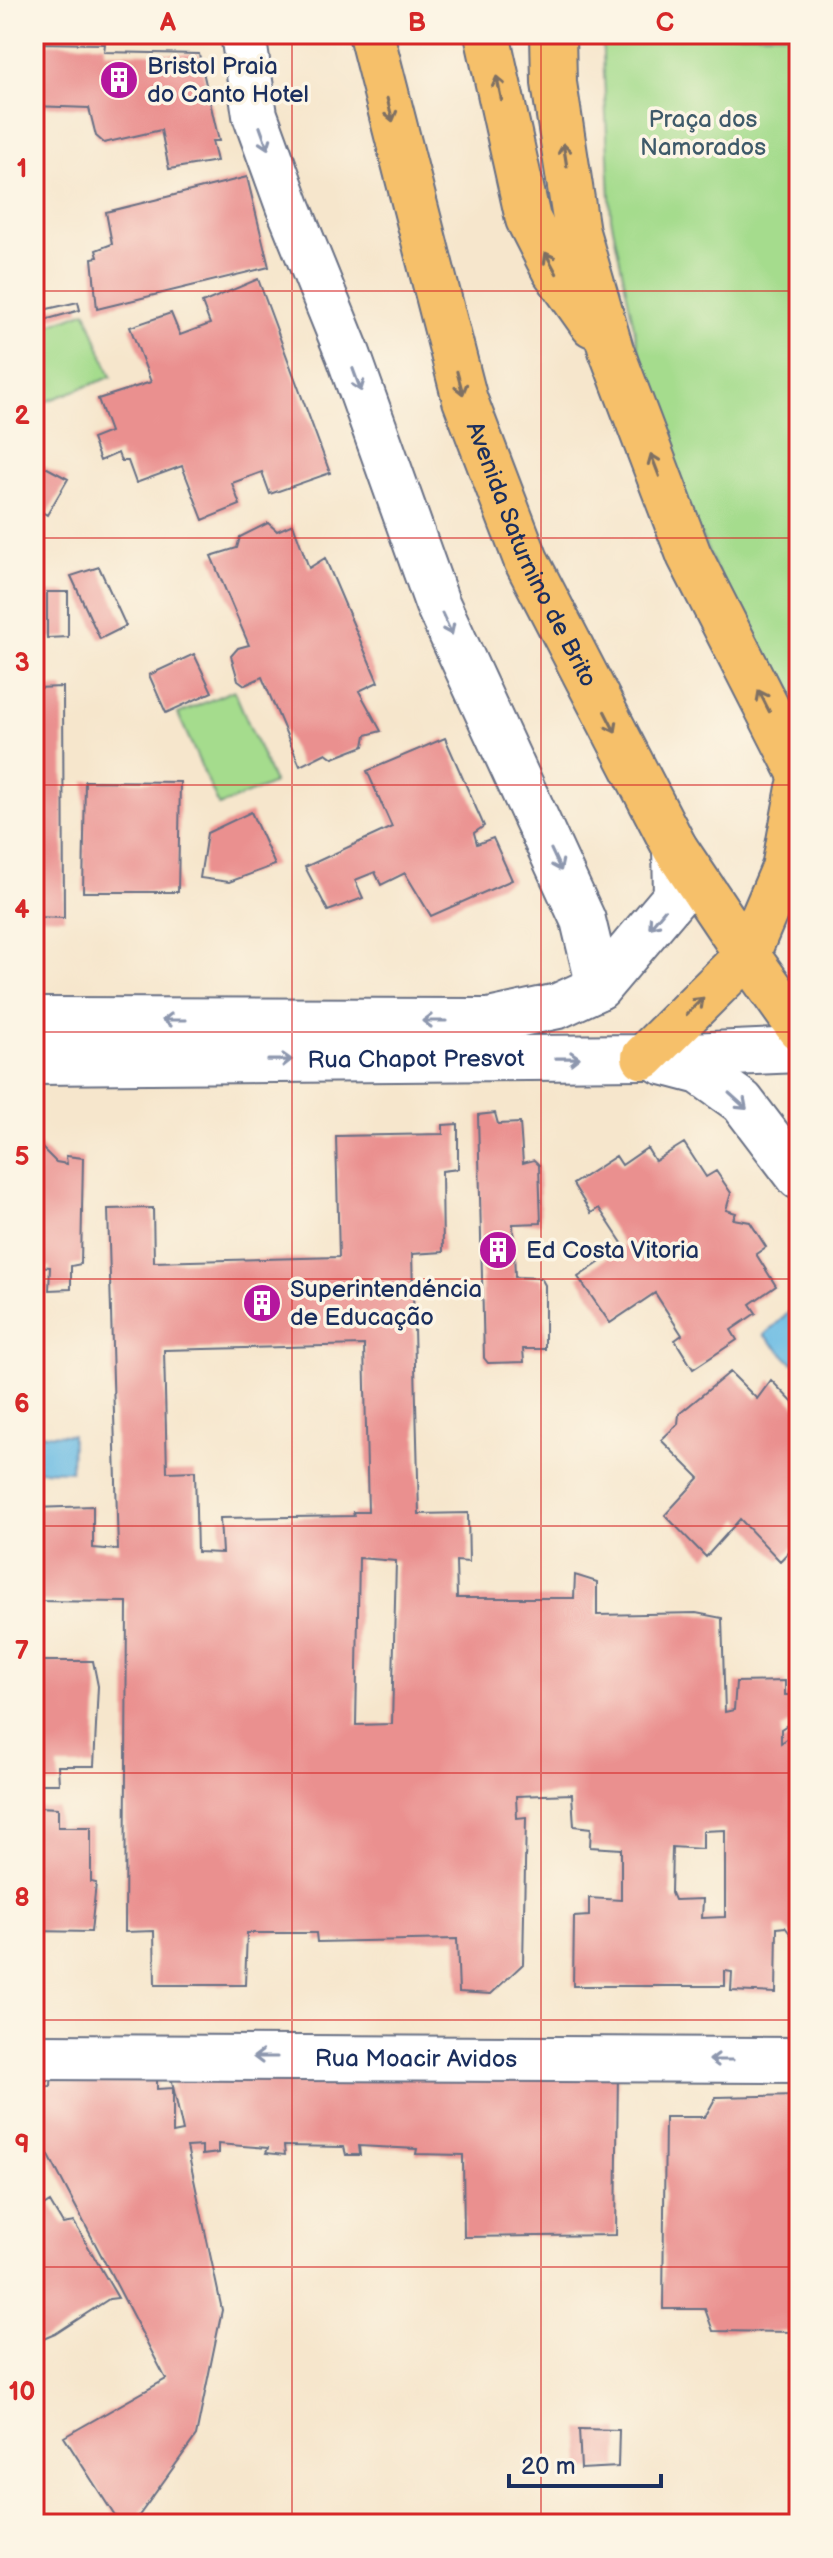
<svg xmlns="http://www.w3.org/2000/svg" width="833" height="2558" viewBox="0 0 833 2558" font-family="'Balsamiq Sans',sans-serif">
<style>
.green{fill:#a5dc8d;stroke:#608676;stroke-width:2}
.water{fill:#69bbe4;stroke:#4275a1;stroke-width:2}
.building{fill:#ea908f;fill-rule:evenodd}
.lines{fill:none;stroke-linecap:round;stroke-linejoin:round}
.minor-casing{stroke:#686f84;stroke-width:48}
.major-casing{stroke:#686f84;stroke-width:48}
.minor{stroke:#fff;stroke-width:44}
.major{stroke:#f6c06b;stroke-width:44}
.oneway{stroke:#7e7064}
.oneway2{stroke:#8d97ae}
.grid{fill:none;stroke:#d62828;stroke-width:2;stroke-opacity:0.55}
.labels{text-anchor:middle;stroke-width:7;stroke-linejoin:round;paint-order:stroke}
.poi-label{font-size:24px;fill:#1b2f5e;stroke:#fcf5e5;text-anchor:start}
.park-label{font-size:24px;fill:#3e5a6a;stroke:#fcf5e5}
.street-label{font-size:24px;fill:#1b2f5e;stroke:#fcf5e5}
.neatline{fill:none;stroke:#d62828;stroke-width:3}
.grid-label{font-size:26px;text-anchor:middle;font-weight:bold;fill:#d62828}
</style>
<rect width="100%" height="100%" fill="#fcf5e5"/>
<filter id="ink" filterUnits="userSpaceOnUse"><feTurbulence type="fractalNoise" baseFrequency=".0125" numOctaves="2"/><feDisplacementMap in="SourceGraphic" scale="16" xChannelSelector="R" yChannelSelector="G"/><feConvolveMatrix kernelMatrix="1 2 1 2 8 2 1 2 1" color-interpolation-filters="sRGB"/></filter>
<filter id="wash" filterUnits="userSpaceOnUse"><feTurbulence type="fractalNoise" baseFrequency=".006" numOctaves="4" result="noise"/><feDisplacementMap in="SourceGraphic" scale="32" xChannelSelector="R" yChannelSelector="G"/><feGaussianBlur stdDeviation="1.8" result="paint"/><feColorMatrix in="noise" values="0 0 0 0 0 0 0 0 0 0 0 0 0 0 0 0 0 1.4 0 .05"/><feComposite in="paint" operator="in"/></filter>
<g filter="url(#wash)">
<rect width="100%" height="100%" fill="#f6e6cc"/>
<path class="green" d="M602,34H799V720L726,591L658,441L611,218Z
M86,311L111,377L34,406V331Z
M234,690L274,783L219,806L178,714Z"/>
<path class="water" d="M797,1305L799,1307V1360L792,1363L764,1335Z
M34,1434L72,1435L71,1471L34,1470Z"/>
<g id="blocks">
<path class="building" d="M34,43L105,44L104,52L199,54L219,141H212L217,161L169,169L161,130L104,143L96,136L89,108L34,106Z
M247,177L269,267L97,309L92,258L98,257L96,250L112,244L106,212Z
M258,279L330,473L270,494L262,472L232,483L240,505L203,520L182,466L136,483L128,461H121L118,453L100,461L92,439L110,432L98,399L151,382L130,327L171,313L180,335L210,324L202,303Z
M78,302L80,310L34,323V312Z
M34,461L68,479L47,515L34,508Z
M268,523L277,531L293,524L309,568L325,558L378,682L359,691L381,731L366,735L364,746L333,758L326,753L300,766L262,677L245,685L238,680L231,656L238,648L249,645L211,556L237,548L240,537Z
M99,567L126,626L100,639L71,576Z
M47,592H68V637L47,638Z
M194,654L212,692L166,713L149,675Z
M63,687L64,918L34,917V688Z
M445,738L484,826L474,833L477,844L493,838L512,880L431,916L405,873L381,885L375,872L355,880L363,898L328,911L305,867L392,827L367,771Z
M85,781L180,782L178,892H83Z
M251,812L275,865L229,882L200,878L207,833Z
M495,1113L498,1124L520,1123L523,1163L534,1160L539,1165L541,1223L513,1224L515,1277L541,1278L545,1285V1349H523L524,1362L488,1363L484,1358L478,1115Z
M458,1124V1169L442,1171L443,1252L412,1254L419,1514L468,1513L469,1562L456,1561L457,1598H574L575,1575L597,1582V1615L696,1613L722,1618L725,1712L734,1710L736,1682L785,1681V1695H792V1722L781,1729V1743L796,1733L799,1736V1932L792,1936L785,1927L777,1928L776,1993L731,1991L732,1972L725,1971V1986H573L574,1917L589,1916V1898L621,1900V1849L590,1847L591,1828L574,1826L572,1794L516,1796L517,1818L526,1817L523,1964L491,1994L459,1992L457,1939L317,1942L316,1933H247L245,1985H155L154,1931L125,1932L127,1602L34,1601V1508L93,1506V1548L118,1550L108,1209L153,1208L154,1262L339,1257L336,1136L443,1134V1125ZM364,1345L368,1512H353L354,1516L220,1518L222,1553L197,1552L195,1471L167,1472L164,1350ZM359,1558L396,1561L392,1724L356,1725ZM725,1830V1917L702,1918L703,1899L674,1900L671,1893L672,1847L703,1849V1831Z
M34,1140L56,1162L67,1164L66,1156L83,1158L81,1264L71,1266V1289L49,1290L50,1267L37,1266V1252H34Z
M684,1143L706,1177L716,1171L731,1193L726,1210L736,1213L733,1219L750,1222L766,1247L756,1254L776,1286L750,1304L756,1313L731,1330L737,1340L693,1369L675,1340L682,1335L655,1293L610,1323L578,1277L624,1246L599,1208L591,1213L573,1184L616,1156L622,1165L647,1148L655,1161Z
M730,1372L757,1399L771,1380L799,1409V1541L780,1561L740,1519L706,1557L665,1515L699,1478L661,1440L678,1424L679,1414Z
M34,1661H93L98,1686L94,1766H58L59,1784H39L38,1807L58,1808V1827H91V1882L96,1883L91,1932L34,1931Z
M52,2067H157V2089L173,2088V2133L183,2131L169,2068L618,2071L616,2235L464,2237L463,2155L416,2154L417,2149L359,2146L360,2155H346L344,2147L284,2146L285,2155L266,2153L268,2148L218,2144V2153L202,2155V2146L187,2147L222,2310L196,2436L133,2524H120L64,2437L166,2379L34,2127L35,2088L51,2086Z
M799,2095V2332L713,2331L705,2309H663L665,2117H705L716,2097Z
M50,2202L63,2224L74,2222L118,2298L109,2299L55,2334L34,2343V2212Z
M579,2429L619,2430L618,2467L581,2469Z"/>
</g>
</g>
<g filter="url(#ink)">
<use href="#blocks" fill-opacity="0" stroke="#686f84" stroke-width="2"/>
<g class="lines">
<defs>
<g id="minor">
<path d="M243,34L255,115L288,206L348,354L437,603L583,920L599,987"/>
<path d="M34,1020L489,1021L558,1006L599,987L676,896L675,848"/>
<path id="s1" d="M34,1062L644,1057L799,1050"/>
<path d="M662,1062L700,1072L742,1102L799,1177"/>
<path id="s2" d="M34,2057L799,2060"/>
</g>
<g id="major">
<path id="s3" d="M371,34L465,400L526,560L675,848L747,955L799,1028"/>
<path d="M487,34L528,219L554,270L593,325"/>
<path d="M553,34L554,83L577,232L611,350L689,555L799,771"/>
<path d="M644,1057L747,955L784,868L799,788"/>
</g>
</defs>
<use href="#minor" class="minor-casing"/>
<use href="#major" class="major-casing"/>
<use href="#minor" class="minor"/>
<use href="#major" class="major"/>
</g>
<defs><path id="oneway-shaft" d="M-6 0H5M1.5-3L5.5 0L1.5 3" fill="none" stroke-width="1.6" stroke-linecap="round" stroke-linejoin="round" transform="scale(2)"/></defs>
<g class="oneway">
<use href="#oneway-shaft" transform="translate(499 88) rotate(-102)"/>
<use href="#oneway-shaft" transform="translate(390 110) rotate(76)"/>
<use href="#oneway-shaft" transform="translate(565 155) rotate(-99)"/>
<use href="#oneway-shaft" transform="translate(551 263) rotate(-118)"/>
<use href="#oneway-shaft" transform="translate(460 383) rotate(75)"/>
<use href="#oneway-shaft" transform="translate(655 465) rotate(-111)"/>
<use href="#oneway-shaft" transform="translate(764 701) rotate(-117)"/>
<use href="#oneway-shaft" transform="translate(610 722) rotate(63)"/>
<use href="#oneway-shaft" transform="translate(695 1006) rotate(-45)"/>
</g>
<g class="oneway2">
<use href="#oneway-shaft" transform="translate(264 138) rotate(70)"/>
<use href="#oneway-shaft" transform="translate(357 380) rotate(70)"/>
<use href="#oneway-shaft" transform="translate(447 624) rotate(65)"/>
<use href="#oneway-shaft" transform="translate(556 860) rotate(65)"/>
<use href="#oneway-shaft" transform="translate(657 919) rotate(130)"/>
<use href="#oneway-shaft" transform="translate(174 1020) rotate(-180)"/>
<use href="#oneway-shaft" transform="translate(434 1021) rotate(-180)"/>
<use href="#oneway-shaft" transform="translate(568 1058) rotate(-1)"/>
<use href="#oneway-shaft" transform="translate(280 1060) rotate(-1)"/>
<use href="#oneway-shaft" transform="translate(738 1101) rotate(42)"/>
<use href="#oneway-shaft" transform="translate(265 2057) rotate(-180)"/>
<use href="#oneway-shaft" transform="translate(721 2060) rotate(-180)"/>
</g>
</g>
<path class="grid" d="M292,34V2524M541,34V2524M34,291H799M34,538H799M34,785H799M34,1032H799M34,1279H799M34,1526H799M34,1773H799M34,2020H799M34,2267H799"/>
<defs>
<symbol id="building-disc" viewBox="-11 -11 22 22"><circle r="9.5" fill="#b5179e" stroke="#fcf5e5"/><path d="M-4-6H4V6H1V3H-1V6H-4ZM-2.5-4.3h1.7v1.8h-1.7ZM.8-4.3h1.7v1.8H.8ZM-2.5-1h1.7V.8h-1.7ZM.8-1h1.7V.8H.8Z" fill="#fff"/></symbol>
</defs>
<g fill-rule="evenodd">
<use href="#building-disc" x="97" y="58" width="44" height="44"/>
<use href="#building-disc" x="476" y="1228" width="44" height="44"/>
<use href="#building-disc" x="240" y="1281" width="44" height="44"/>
</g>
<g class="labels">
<g class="poi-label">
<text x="147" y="74">Bristol Praia<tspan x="147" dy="28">do Canto Hotel</tspan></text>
<text x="526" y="1258">Ed Costa Vitoria</text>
<text x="290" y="1297">Superintendéncia<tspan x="290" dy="28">de Educação</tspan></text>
</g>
<g class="park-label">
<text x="703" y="127">Praça dos<tspan x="703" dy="28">Namorados</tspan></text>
</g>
<g class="street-label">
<text dy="8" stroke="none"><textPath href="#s3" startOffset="546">Avenida Saturnino de Brito</textPath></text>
<text dy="8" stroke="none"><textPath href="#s1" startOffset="382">Rua Chapot Presvot</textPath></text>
<text dy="8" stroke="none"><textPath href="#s2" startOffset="382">Rua Moacir Avidos</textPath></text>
</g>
</g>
<rect width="833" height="2558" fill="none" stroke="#fcf5e5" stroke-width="88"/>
<path d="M509 2474v12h152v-12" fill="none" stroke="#1b2f5e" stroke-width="4"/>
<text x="521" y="2474" font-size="24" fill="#1b2f5e" stroke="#fcf5e5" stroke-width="6" paint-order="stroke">20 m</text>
<rect x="44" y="44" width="745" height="2470" class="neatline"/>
<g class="grid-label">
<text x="168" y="31">A</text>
<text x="417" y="31">B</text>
<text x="665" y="31">C</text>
<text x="22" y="177">1</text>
<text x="22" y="424">2</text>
<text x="22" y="671">3</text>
<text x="22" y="918">4</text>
<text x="22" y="1165">5</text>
<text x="22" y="1412">6</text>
<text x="22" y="1659">7</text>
<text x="22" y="1906">8</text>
<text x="22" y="2153">9</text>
<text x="22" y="2400">10</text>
</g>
</svg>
